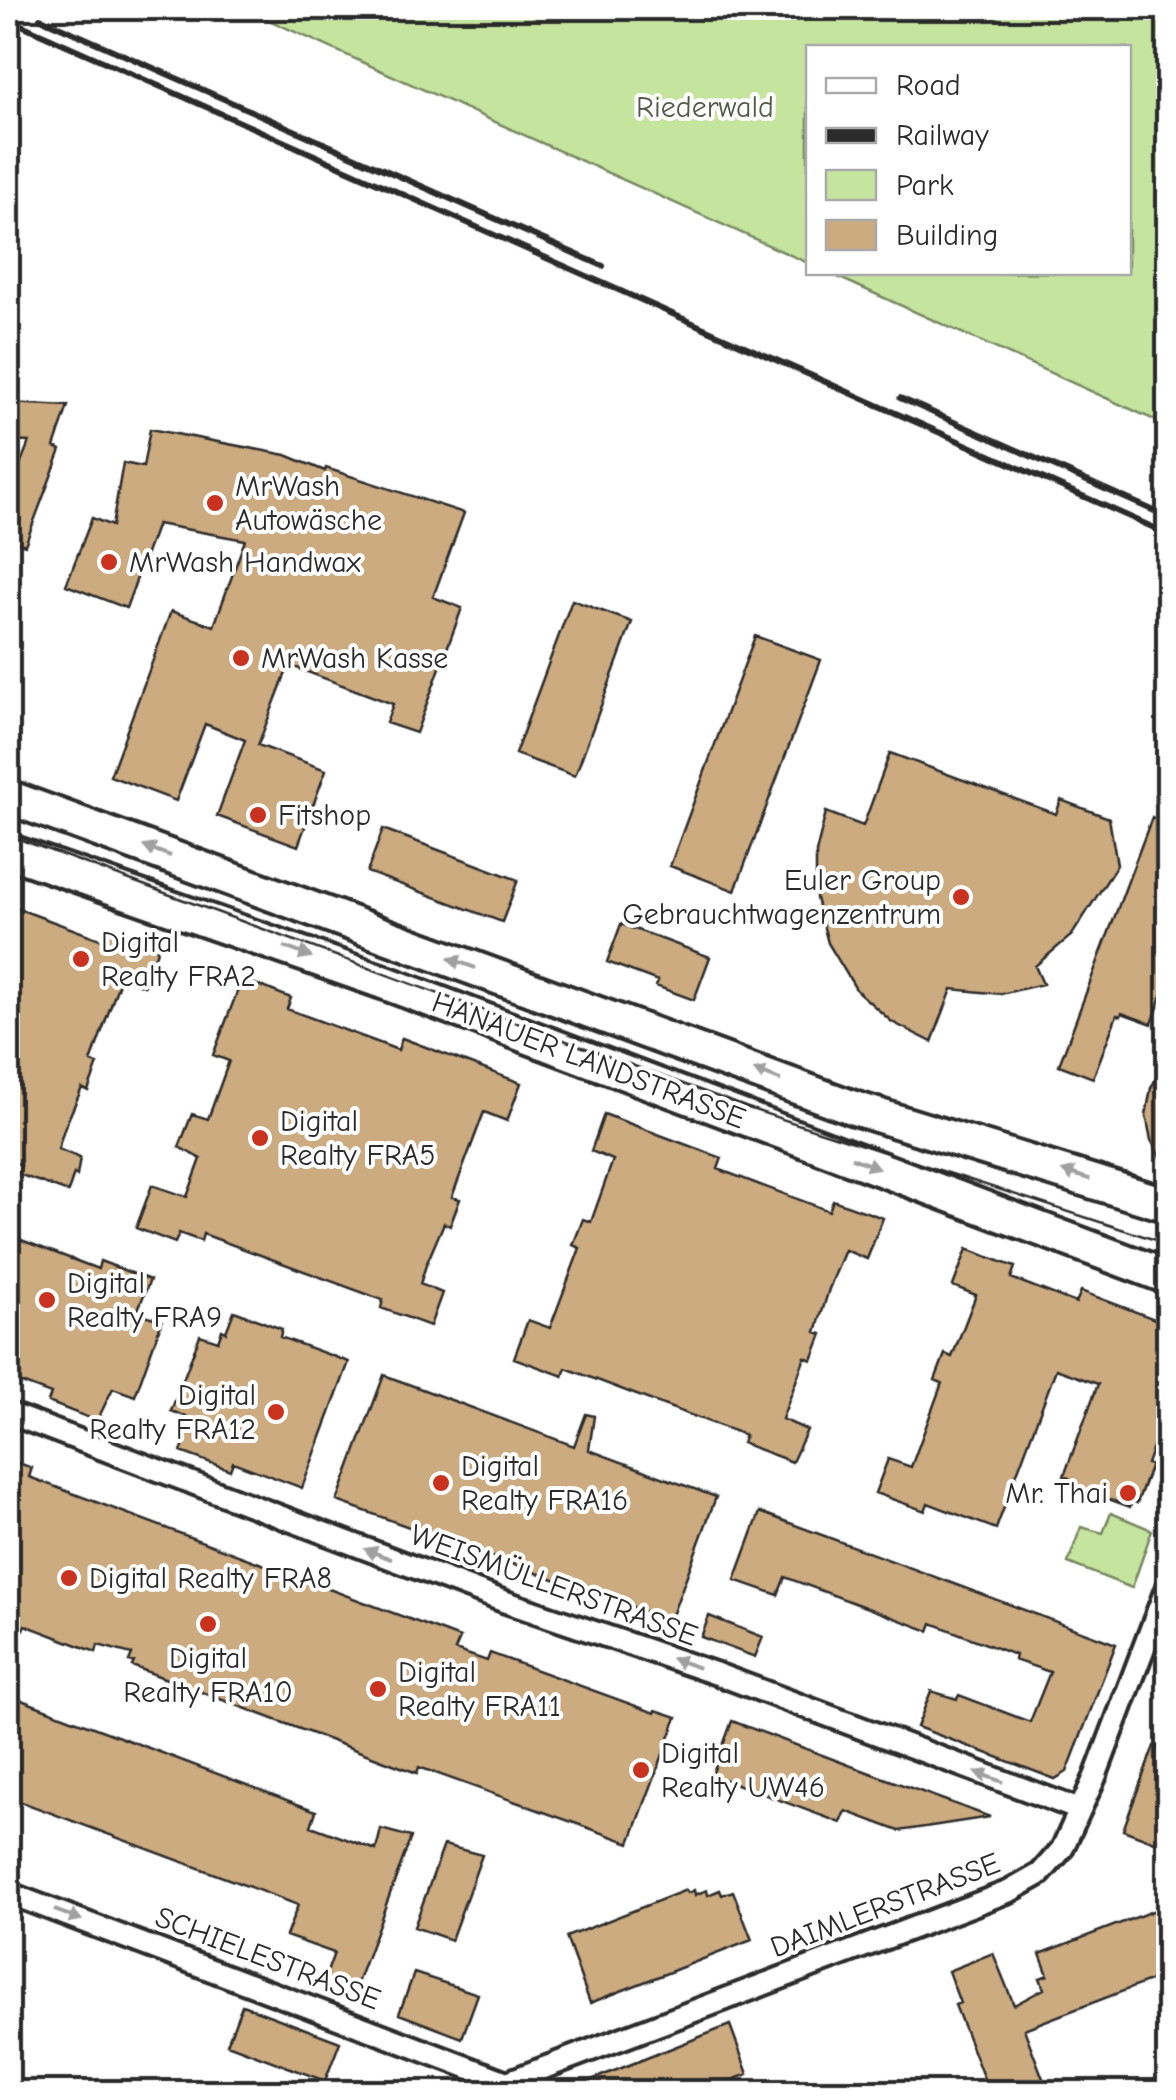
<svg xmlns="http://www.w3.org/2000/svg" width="1176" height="2100" viewBox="0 0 1176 2100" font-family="'Comic Neue',sans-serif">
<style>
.green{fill:#c5e59e;stroke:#788864;stroke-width:2.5}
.building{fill:#cdab80;stroke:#2b2b2b;stroke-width:2.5}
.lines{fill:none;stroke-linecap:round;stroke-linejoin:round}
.minor-casing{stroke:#2b2b2b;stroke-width:28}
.primary-casing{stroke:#2b2b2b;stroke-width:40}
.minor{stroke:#fff;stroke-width:20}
.primary{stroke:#fff;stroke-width:32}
.tram{stroke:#2b2b2b;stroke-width:2.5}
.rail{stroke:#2b2b2b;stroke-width:6}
.oneway{fill:#a0a0a0}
.poi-dot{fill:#c8321e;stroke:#fff;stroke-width:4}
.labels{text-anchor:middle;stroke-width:8;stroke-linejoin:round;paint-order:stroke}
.park-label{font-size:30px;fill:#525a48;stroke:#fff}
.poi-label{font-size:30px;fill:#2b2b2b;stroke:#fff;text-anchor:start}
.street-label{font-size:30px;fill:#2b2b2b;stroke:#fff}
</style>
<rect width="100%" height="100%" fill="#fff"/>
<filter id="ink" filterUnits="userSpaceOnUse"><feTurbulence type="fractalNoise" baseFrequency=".01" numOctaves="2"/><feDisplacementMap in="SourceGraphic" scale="20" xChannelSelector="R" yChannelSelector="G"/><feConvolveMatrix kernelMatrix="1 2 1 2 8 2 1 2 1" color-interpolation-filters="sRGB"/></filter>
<g filter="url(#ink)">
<path class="green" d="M242,8H1168V426L829,273L1128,272V48H808V263Z
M1111,1513L1152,1530L1132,1588L1068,1563L1081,1527L1103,1533Z"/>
<path class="building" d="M8,403L68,406L54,447L61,450L25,545L8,539V495L29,442L8,441Z
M150,429L286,455L325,471L326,468L464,513L433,597L462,608L416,733L386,723L393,704L289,665L258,745L326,770L298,846L217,816L245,740L205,724L176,801L110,776L171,611L214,626L245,540L157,524L126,608L66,585L92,518L112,526L123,463L143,467Z
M572,600L632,622L575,776L515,754Z
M755,636L821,660L735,891L670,866Z
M890,753L1056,814L1061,800L1109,818L1117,865L1072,935L1035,966L1043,984L1001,994L952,989L932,1042L892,1022L857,991L828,943L816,898V853L826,812L863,826Z
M1152,817L1168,825V979L1152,1024L1122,1013L1121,1016L1117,1015L1093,1078L1059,1065Z
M383,829L518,880L502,922L367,872Z
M8,905L105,941L109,930L158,948L144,986L121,977L91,1062L98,1064L95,1072L88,1091L82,1088L64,1129L58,1149L80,1158L77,1176L74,1174L68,1192L18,1174L21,1165L8,1160Z
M621,924L710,957L694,1000L656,986L658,981L607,962Z
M242,979L291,998L287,1009L374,1041L398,1050L402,1038L521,1083L507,1121L484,1112L452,1197L460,1199L450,1226L444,1223L426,1265L420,1284L442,1293L430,1326L381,1308L383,1300L203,1234L201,1241L179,1233L175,1243L136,1228L152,1185L187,1197L201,1159L179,1147L192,1114L208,1119L229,1061L213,1055Z
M1168,1056V1171L1151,1140L1146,1115L1151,1088Z
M604,1114L722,1158L718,1169L829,1211L833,1200L883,1218L867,1259L845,1250L829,1289L816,1332L822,1334L812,1360L805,1357L782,1419L807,1430L792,1462L742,1443L745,1435L655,1402L566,1368L563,1376L514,1358L528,1320L550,1328L580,1248L573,1245L583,1219L591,1222L613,1160L591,1151Z
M8,1235L98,1269L100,1261L150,1280L137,1312L162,1321L135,1396L113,1388L97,1421L48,1402L51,1394L8,1378Z
M967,1249L1015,1267L1011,1278L1076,1303L1081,1291L1168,1324V1405L1147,1464L1151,1465L1137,1503L1132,1501L1130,1507L1067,1484L1069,1478L1064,1476L1098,1384L1056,1369L996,1529L928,1503L925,1511L875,1493L888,1459L911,1467L942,1383L935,1380L945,1354L952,1357L976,1295L953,1286Z
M234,1311L282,1329L280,1337L349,1362L302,1488L233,1462L230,1470L181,1452L193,1419L171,1411L200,1335L218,1341L222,1330L226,1332Z
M384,1375L574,1446L586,1414L594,1416L589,1450L716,1497L670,1621L337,1501Z
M8,1459L32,1468L29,1477L460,1638L455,1650L487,1661L490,1653L655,1713L656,1710L677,1717L630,1843L419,1767L417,1773L132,1666L134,1662L129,1661L132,1654L98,1645L96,1652L25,1625L22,1632L8,1626Z
M760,1512L1116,1644L1067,1772L1055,1779L917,1727L931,1691L957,1699L959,1695L1030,1722L1050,1672L1014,1660L1015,1655L932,1623L929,1631L785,1577L778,1595L735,1580Z
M709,1616L763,1637L755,1657L701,1637Z
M8,1695L316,1811L311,1826L376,1850L381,1829L411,1837L352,1997L322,1986L334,1953L286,1936L298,1905L8,1797Z
M732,1721L846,1764L990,1817L899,1831L846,1811L841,1823L712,1775Z
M1154,1746L1168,1751V1847L1123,1830Z
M444,1845L482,1855L451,1940L414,1927Z
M686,1890L688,1893L694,1890L695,1895L707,1890L708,1895L720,1890L722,1895L733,1891L752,1940L590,2003L566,1937Z
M1168,1905V1974L1024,2029L1047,2089L1037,2092H989L955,2005L960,2003L948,1971L993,1953L1014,2005L1044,1989L1040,1978L1048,1975L1040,1954Z
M414,1973L478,1994L462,2038L399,2014Z
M242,2005L340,2042L325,2081L227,2044Z
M730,2025L748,2074L701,2092H561Z"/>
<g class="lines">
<defs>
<path id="minor" d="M8,1413L503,1601L717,1674L1080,1810
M8,1893L507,2082L1010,1891L1040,1874L1062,1849L1095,1777L1168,1584"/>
<path id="primary" d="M8,797L854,1108L1168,1205
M8,851L383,982L1168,1277"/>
</defs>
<use href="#minor" class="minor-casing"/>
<use href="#primary" class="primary-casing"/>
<use href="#minor" class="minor"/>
<use href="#primary" class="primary"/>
<path class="tram" d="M8,835L748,1108L1168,1244"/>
<path class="rail" d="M40,18L603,266
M8,19L1168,534
M900,398L1168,517"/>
</g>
<defs><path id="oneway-solid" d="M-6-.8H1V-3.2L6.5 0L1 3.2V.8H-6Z" transform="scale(2.5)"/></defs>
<g class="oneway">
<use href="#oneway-solid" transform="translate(157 851) rotate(-160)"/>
<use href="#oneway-solid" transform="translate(298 952) rotate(20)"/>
<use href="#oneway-solid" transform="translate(462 963) rotate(-160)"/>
<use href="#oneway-solid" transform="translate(767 1075) rotate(-159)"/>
<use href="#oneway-solid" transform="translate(865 1163) rotate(21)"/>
<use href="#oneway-solid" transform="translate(1076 1175) rotate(-163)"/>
<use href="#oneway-solid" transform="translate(378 1554) rotate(-159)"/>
<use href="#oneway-solid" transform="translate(685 1663) rotate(-161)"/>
<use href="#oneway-solid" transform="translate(989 1777) rotate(-160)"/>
<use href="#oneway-solid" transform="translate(68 1915) rotate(20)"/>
</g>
</g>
<g class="poi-dot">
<circle cx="215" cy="503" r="10"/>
<circle cx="109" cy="562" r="10"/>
<circle cx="241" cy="658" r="10"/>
<circle cx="258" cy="815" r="10"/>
<circle cx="961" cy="897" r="10"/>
<circle cx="81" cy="959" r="10"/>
<circle cx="260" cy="1138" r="10"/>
<circle cx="47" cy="1300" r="10"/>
<circle cx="276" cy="1412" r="10"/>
<circle cx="441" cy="1483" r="10"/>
<circle cx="1128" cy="1493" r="10"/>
<circle cx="69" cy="1578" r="10"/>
<circle cx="208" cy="1624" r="10"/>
<circle cx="378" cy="1689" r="10"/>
<circle cx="641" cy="1770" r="10"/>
</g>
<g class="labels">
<g class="park-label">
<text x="705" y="117">Riederwald</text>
</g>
<g class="poi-label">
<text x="235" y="496">MrWash<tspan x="235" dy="34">Autowäsche</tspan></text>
<text x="129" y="572">MrWash Handwax</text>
<text x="261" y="668">MrWash Kasse</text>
<text x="278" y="825">Fitshop</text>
<text x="941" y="890" text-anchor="end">Euler Group<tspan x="941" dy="34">Gebrauchtwagenzentrum</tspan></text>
<text x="101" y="952">Digital<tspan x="101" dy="34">Realty FRA2</tspan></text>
<text x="280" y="1131">Digital<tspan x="280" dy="34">Realty FRA5</tspan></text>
<text x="67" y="1293">Digital<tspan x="67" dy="34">Realty FRA9</tspan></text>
<text x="256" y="1405" text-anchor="end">Digital<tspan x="256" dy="34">Realty FRA12</tspan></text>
<text x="461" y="1476">Digital<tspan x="461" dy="34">Realty FRA16</tspan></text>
<text x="1108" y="1503" text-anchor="end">Mr. Thai</text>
<text x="89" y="1588">Digital Realty FRA8</text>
<text x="208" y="1668" text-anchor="middle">Digital<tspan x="208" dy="34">Realty FRA10</tspan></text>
<text x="398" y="1682">Digital<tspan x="398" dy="34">Realty FRA11</tspan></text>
<text x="661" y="1763">Digital<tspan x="661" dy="34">Realty UW46</tspan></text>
</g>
<g class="street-label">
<text transform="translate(589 1060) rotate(21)" y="10">HANAUER LANDSTRASSE</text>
<text transform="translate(554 1585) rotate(20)" y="10">WEISMÜLLERSTRASSE</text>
<text transform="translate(885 1905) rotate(-21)" y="10">DAIMLERSTRASSE</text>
<text transform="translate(268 1958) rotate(21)" y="10">SCHIELESTRASSE</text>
</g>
</g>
<rect width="1176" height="2100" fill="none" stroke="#fff" stroke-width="40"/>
<rect x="20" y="20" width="1136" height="2060" fill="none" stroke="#2b2b2b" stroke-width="4" filter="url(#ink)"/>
<rect x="806" y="45" width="325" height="230" fill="#ffffff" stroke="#aaaaaa" stroke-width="2.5"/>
<rect x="826" y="78" width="50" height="15" fill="#ffffff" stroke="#aaaaaa" stroke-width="2.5"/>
<text x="896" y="95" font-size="30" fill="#2b2b2b">Road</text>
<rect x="826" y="128" width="50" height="15" fill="#2b2b2b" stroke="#aaaaaa" stroke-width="2.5"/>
<text x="896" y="145" font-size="30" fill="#2b2b2b">Railway</text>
<rect x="826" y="170" width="50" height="30" fill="#c5e59e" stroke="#aaaaaa" stroke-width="2.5"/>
<text x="896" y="195" font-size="30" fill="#2b2b2b">Park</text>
<rect x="826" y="220" width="50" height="30" fill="#cdab80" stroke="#aaaaaa" stroke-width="2.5"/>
<text x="896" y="245" font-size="30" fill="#2b2b2b">Building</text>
</svg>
